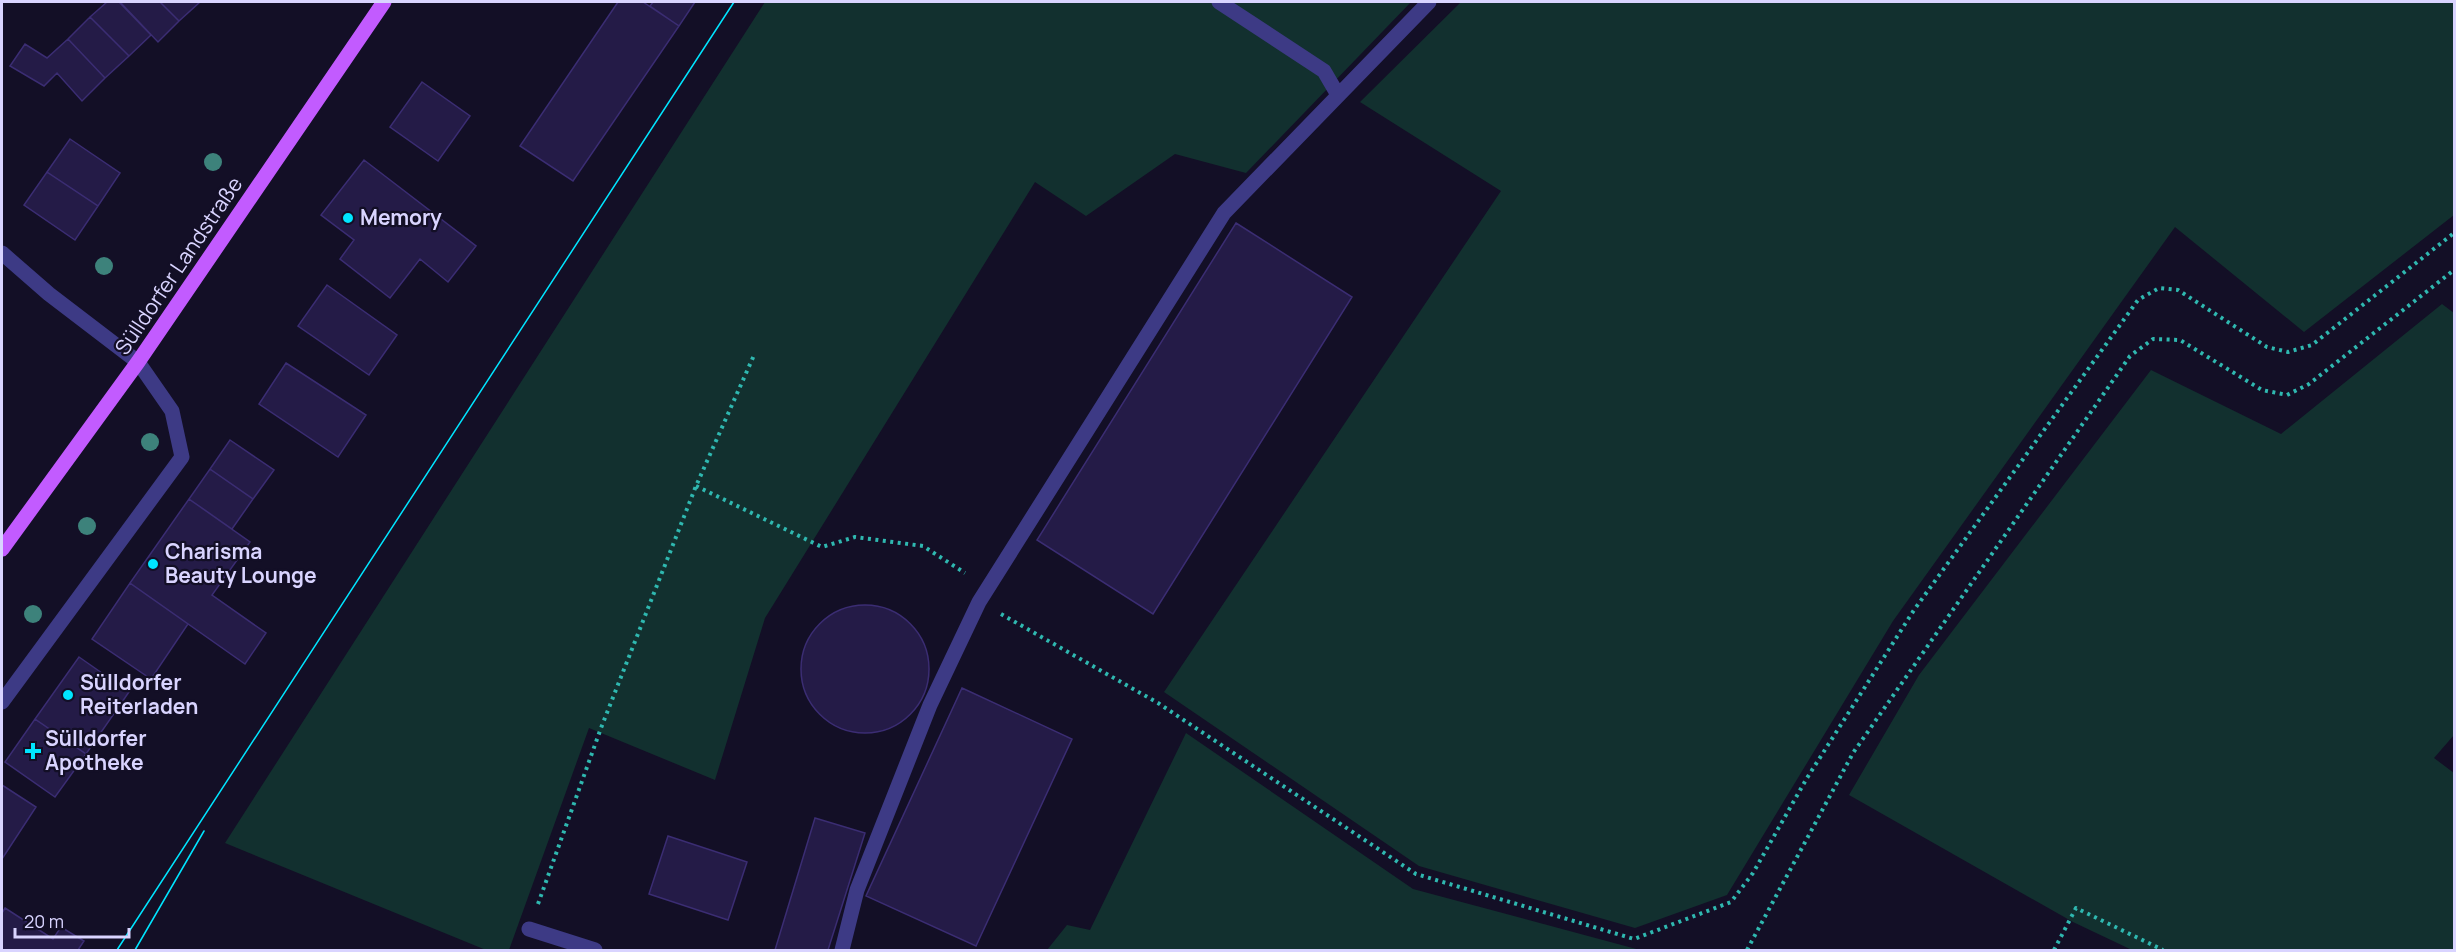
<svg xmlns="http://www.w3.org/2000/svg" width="2456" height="952" viewBox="0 0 2456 952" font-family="Manrope,sans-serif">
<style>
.green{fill:#12302f}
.building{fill:#241b47;stroke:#3b2d73;stroke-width:1.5}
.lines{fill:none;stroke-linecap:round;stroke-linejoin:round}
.path{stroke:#2fb8b0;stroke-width:4;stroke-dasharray:3 4.5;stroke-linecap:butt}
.service{stroke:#3d3a85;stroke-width:15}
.minor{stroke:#3d3a85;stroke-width:15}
.primary{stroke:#c25bff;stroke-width:15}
.tram{stroke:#00e5ff;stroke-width:1.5}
.tree{fill:#3d827b}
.poi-dot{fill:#00e5ff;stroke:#130f26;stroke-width:2}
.labels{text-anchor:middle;stroke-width:4.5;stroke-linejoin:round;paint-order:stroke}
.poi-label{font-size:21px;font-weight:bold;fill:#d9d4ff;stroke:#130f26;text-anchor:start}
.street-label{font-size:21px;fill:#d9d4ff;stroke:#130f26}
</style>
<rect width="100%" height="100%" fill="#130f26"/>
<path class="green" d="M765,2H1411L1246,173L1175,154L1086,216L1035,182L765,618L715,780L589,728L509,950H486L225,843Z
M1461,2H2454V215L2304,332L2175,227L1893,621L1727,895L1635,928L1419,866L1164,692L1501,191L1360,102Z
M2442,304L2454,313V735L2434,758L2454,773V950H2132L2073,922L1849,795L1919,675L2151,370L2281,434Z
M1186,733L1413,889L1640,950H1047L1067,925L1090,930Z"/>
<path class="building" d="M107,2H119L151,35L129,56L90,17Z
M120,2H160L179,21L158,42Z
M160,2H200L179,21Z
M618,2H643L679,26L573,181L520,146Z
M653,2H695L679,26L650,6Z
M90,17L129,56L105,78L68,39Z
M68,39L105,78L82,101L57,73L44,86L10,66L25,44L47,58Z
M422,82L470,116L438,161L390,127Z
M70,139L120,173L98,206L47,172Z
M364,160L476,246L448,282L420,259L390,298L340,259L354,240L321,215Z
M47,172L98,206L75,240L24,205Z
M1236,223L1352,297L1153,614L1037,540Z
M327,285L397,335L369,375L298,326Z
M286,363L366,415L338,457L259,404Z
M230,440L274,470L253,499L210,469Z
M210,469L253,499L232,529L189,499Z
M189,499L250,542L212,595L266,633L245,664L130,583Z
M130,583L188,624L151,679L92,639Z
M801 669a64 64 0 1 1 128 0a64 64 0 1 1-128 0Z
M79,657L129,692L86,754L35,719Z
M962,688L1072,739L976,946L866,896Z
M35,719L86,754L55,797L5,762Z
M2,785L36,807L2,859Z
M815,818L865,833L828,950H775Z
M668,836L747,862L728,920L649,894Z
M5,908L53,939L61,927L84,941L78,950H2V913Z"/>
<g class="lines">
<path class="path" d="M696,486L822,547L855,537L923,546L965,573
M1001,614L1158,703L1416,874L1634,939L1731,902L1753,873L1807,778L1914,610L2138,300L2159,288L2178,290L2267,347L2288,352L2312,345L2454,233
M538,904L601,728L696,486L755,353
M1747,950L1853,753L2130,356L2153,339L2180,340L2262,390L2287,395L2309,384L2454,270
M2054,950L2076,908L2163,950"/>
<path class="service" d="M1219,2L1324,71L1338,95
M2,702L182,457L172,411L138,362
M529,929L595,950
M842,950L857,890L930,705L979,602L1224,213L1429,2"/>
<path class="minor" d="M2,253L49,294L138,362"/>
<path class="primary" d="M2,549L138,362L384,2"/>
<path class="tram" d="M117,950L734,2
M135,950L204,831"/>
</g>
<g class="tree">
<circle cx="213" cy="162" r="9"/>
<circle cx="104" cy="266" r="9"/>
<circle cx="150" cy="442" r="9"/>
<circle cx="87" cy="526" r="9"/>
<circle cx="33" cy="614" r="9"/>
</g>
<g class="poi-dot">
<circle cx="348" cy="218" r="6"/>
<circle cx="153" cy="564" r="6"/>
<circle cx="68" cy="695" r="6"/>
<path d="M30 742h6v6h6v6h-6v6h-6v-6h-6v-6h6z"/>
</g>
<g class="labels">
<g class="poi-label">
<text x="360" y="225">Memory</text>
<text x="165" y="559">Charisma<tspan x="165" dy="24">Beauty Lounge</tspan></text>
<text x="80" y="690">Sülldorfer<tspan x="80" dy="24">Reiterladen</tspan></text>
<text x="45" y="746">Sülldorfer<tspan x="45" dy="24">Apotheke</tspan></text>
</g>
<g class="street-label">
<text transform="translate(179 266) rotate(-56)" y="7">Sülldorfer Landstraße</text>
</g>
</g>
<rect width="2456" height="952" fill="none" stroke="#d9d4ff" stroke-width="6"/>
<path d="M15 928v9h114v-9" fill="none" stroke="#d9d4ff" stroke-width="3"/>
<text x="24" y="928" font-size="18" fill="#d9d4ff" stroke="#130f26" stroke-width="4.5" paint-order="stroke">20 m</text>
</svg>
